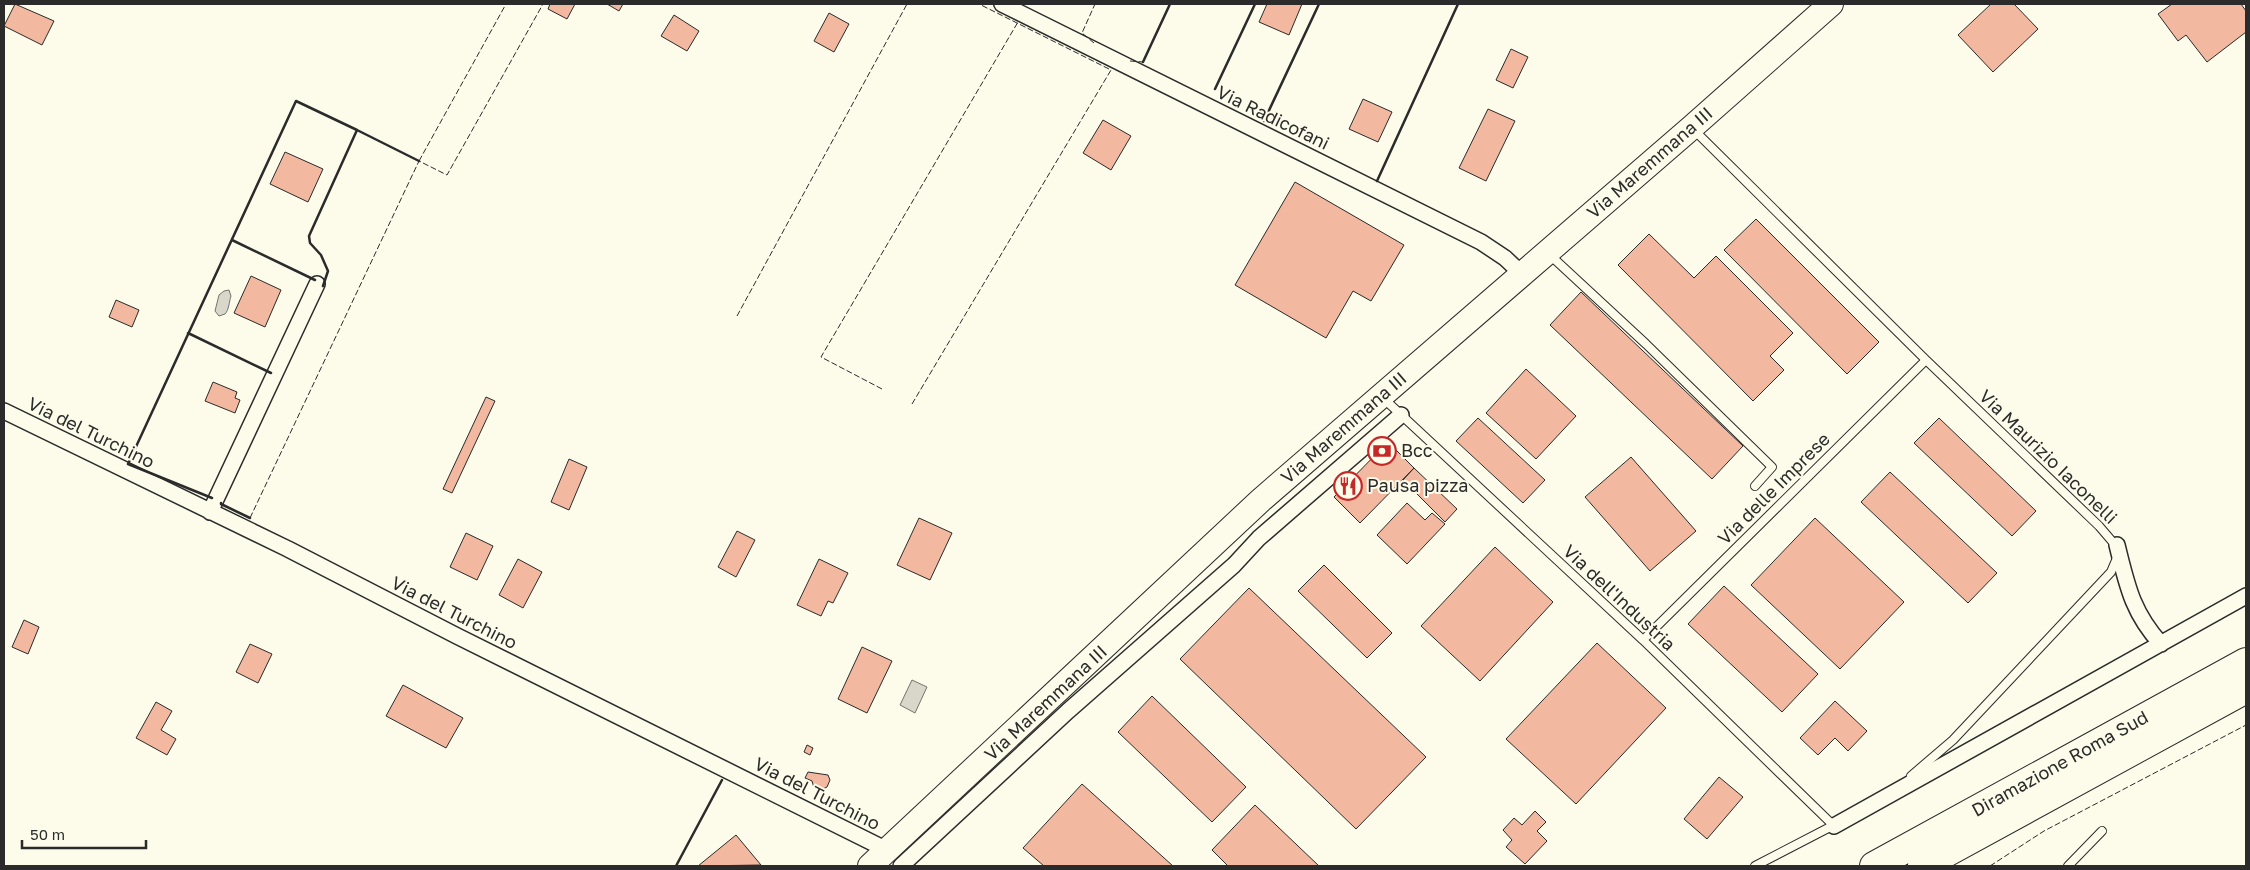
<svg xmlns="http://www.w3.org/2000/svg" width="2250" height="870" viewBox="0 0 2250 870" font-family="'Golos Text',sans-serif">
<style>
.water{fill:#d8d7c9;stroke:#74746e}
.building{fill:#f2b8a0;stroke:#2b2b2b}
.lines{fill:none;stroke-linecap:round;stroke-linejoin:round}
.lane-casing{stroke:#2b2b2b;stroke-width:10}
.street-casing{stroke:#2b2b2b;stroke-width:18}
.primary-casing{stroke:#2b2b2b;stroke-width:26}
.highway-casing{stroke:#2b2b2b;stroke-width:30}
.lane{stroke:#fdfbea;stroke-width:8}
.street{stroke:#fdfbea;stroke-width:15}
.primary{stroke:#fdfbea;stroke-width:24}
.highway{stroke:#fdfbea;stroke-width:28}
.fence{stroke:#2b2b2b;stroke-width:1;stroke-dasharray:6 2.5;stroke-linecap:butt}
.wall{stroke:#2b2b2b;stroke-width:2.5}
.labels{text-anchor:middle;stroke-width:4;stroke-linejoin:round;paint-order:stroke}
.street-label{font-size:18px;fill:#2b2b2b;stroke:#fdfbea}
.poi-label{font-size:18px;fill:#2b2b2b;stroke:#fdfbea;text-anchor:start}
</style>
<rect width="100%" height="100%" fill="#fdfbea"/>
<path class="water" d="M229,290L231,296C229,302 229,310 225,314L219,316L215,311L219,295L224,291Z
M912,680L927,687L915,713L900,705Z"/>
<path class="building" d="M15,4L54,21L42,45L4,26Z
M550,4H575L567,19L548,9Z
M607,4H623L619,11Z
M1267,4H1302L1289,35L1259,22Z
M1991,4H2014L2038,29L1993,72L1958,35Z
M2172,4H2241L2246,11V32L2207,62L2186,35L2178,41L2158,14Z
M829,13L849,24L834,52L814,41Z
M674,15L699,31L687,51L661,36Z
M1511,49L1528,57L1513,88L1496,80Z
M1363,99L1392,112L1378,142L1349,129Z
M1488,109L1515,121L1486,181L1459,168Z
M1103,120L1131,136L1111,170L1083,153Z
M285,152L323,169L308,202L270,184Z
M1295,182L1404,245L1371,301L1353,291L1326,338L1235,285Z
M1756,219L1879,342L1847,374L1724,250Z
M1649,234L1694,278L1716,256L1793,333L1770,356L1784,370L1753,401L1618,265Z
M251,276L281,290L265,327L234,313Z
M1581,292L1743,446L1712,479L1550,325Z
M116,300L139,310L132,327L109,317Z
M1526,369L1576,416L1536,459L1486,413Z
M213,382L237,392L235,398L240,400L235,413L205,401Z
M486,397L495,401L452,493L443,489Z
M1478,418L1545,480L1523,503L1456,441Z
M1939,418L2036,511L2012,536L1914,443Z
M1388,442L1414,468L1360,523L1334,497Z
M1631,457L1696,531L1650,571L1585,497Z
M569,459L587,467L569,510L551,502Z
M1414,468L1457,509L1445,522L1403,480Z
M1890,472L1997,573L1968,603L1861,502Z
M1407,503L1425,520L1432,513L1445,524L1407,564L1377,535Z
M919,518L952,533L930,580L897,565Z
M1815,518L1904,602L1840,669L1751,585Z
M737,531L755,540L736,577L718,567Z
M466,533L493,546L477,580L450,567Z
M1495,547L1553,602L1480,681L1421,626Z
M518,559L542,572L523,608L499,595Z
M819,559L848,573L833,603L828,601L821,616L797,605Z
M1324,565L1392,633L1367,658L1298,591Z
M1724,586L1818,674L1782,712L1688,624Z
M1249,588L1426,757L1356,829L1180,659Z
M24,620L39,627L28,654L12,647Z
M1597,643L1666,708L1576,804L1506,739Z
M250,644L272,654L258,683L236,672Z
M862,647L892,661L867,713L838,699Z
M403,685L463,718L446,748L386,716Z
M1152,696L1246,787L1212,822L1118,732Z
M1835,701L1867,731L1848,751L1835,738L1818,755L1800,738Z
M156,702L172,711L161,730L176,739L167,755L136,738Z
M807,745L813,748L810,755L804,752Z
M808,772L828,775L830,780L827,787L821,790L814,788L812,781L805,778Z
M1719,777L1743,797L1707,839L1684,819Z
M1082,784L1173,866H1044L1023,848Z
M1255,805L1319,866H1228L1212,850Z
M1535,811L1546,822L1537,831L1547,841L1525,864L1506,847L1512,840L1503,830L1514,818L1522,825Z
M736,835L761,865L698,866Z"/>
<g class="lines">
<defs>
<path id="lane" d="M1693,129L1926,360L2099,526L2117,547
M1550,255L1646,344L1772,467L1755,486
M1382,397L1643,640L1834,826
M1643,640L1926,360
M1911,776L1953,740L2111,572L2117,558
M1755,866L1836,824
M2068,866L2102,831"/>
<path id="street" d="M1002,4L1481,242L1505,258L1522,274
M4,411L288,549L457,636L887,850
M210,512L317,284
M2117,545C2127,585 2132,612 2161,644
M1834,826L2246,596
M901,866L1068,711L1234,565L1259,538L1401,415"/>
<path id="primary" d="M870,866L1261,500L1691,128L1831,4"/>
<path id="highway" d="M1874,866L2246,662
M1922,866L2246,689"/>
</defs>
<use href="#lane" class="lane-casing"/>
<use href="#street" class="street-casing"/>
<use href="#primary" class="primary-casing"/>
<use href="#highway" class="highway-casing"/>
<use href="#lane" class="lane"/>
<use href="#street" class="street"/>
<use href="#primary" class="primary"/>
<use href="#highway" class="highway"/>
<path class="fence" d="M1094,43L1082,33L1095,4
M1130,61L1143,62
M419,161L506,4
M737,316L907,4
M882,389L821,357L1018,22
M912,404L1111,70L979,4
M250,518L419,161L447,175L543,4
M1990,866L2044,831L2246,725"/>
<path class="wall" d="M1143,62L1170,4
M1215,89L1255,4
M1264,121L1319,4
M1377,181L1458,4
M232,240L315,280
M323,286L328,271L321,255L310,243L309,236L357,130L419,161
M188,333L271,373
M212,498L128,464L296,101L357,130
M221,503V504L250,518
M676,866L722,780"/>
</g>
<defs>
<symbol id="bank-ring" viewBox="-11 -11 22 22"><circle r="9.5" fill="#fdfbea" stroke="#c62828" stroke-width="1.5"/><path d="M-6-4H6V4H-6ZM0-2.3a2.3 2.3 0 1 0 0 4.6a2.3 2.3 0 1 0 0-4.6Z" fill="#c62828"/></symbol>
<symbol id="restaurant-ring" viewBox="-11 -11 22 22"><circle r="9.5" fill="#fdfbea" stroke="#c62828" stroke-width="1.5"/><path d="M-5-6h1v4h1v-4h1v4h1v-4h1v5L-1.5 .5V6h-2V.5L-5-1ZM5-6V6H3V1.5H1.5Q1.5-4 5-6Z" fill="#c62828"/></symbol>
</defs>
<g fill-rule="evenodd">
<use href="#bank-ring" x="1366" y="435" width="32" height="32"/>
<use href="#restaurant-ring" x="1332" y="470" width="32" height="32"/>
</g>
<g class="labels">
<g class="street-label">
<text transform="translate(1273 118) rotate(26)" y="6">Via Radicofani</text>
<text transform="translate(1650 163) rotate(-41)" y="6">Via Maremmana III</text>
<text transform="translate(1344 428) rotate(-41)" y="6">Via Maremmana III</text>
<text transform="translate(91 433) rotate(26)" y="6">Via del Turchino</text>
<text transform="translate(2048 457) rotate(44)" y="6">Via Maurizio Iaconelli</text>
<text transform="translate(1774 489) rotate(-45)" y="6">Via delle Imprese</text>
<text transform="translate(1619 598) rotate(43)" y="6">Via dell'Industria</text>
<text transform="translate(454 613) rotate(27)" y="6">Via del Turchino</text>
<text transform="translate(1046 703) rotate(-43)" y="6">Via Maremmana III</text>
<text transform="translate(2060 764) rotate(-29)" y="6">Diramazione Roma Sud</text>
<text transform="translate(817 794) rotate(27)" y="6">Via del Turchino</text>
</g>
<g class="poi-label">
<text x="1401" y="457">Bcc</text>
<text x="1367" y="492">Pausa pizza</text>
</g>
</g>
<rect width="2250" height="870" fill="none" stroke="#2b2b2b" stroke-width="10"/>
<path d="M22 840v8h124v-8" fill="none" stroke="#2b2b2b" stroke-width="2.5"/>
<text x="30" y="840" font-size="15" fill="#2b2b2b" stroke="#fdfbea" stroke-width="4" paint-order="stroke">50 m</text>
</svg>
